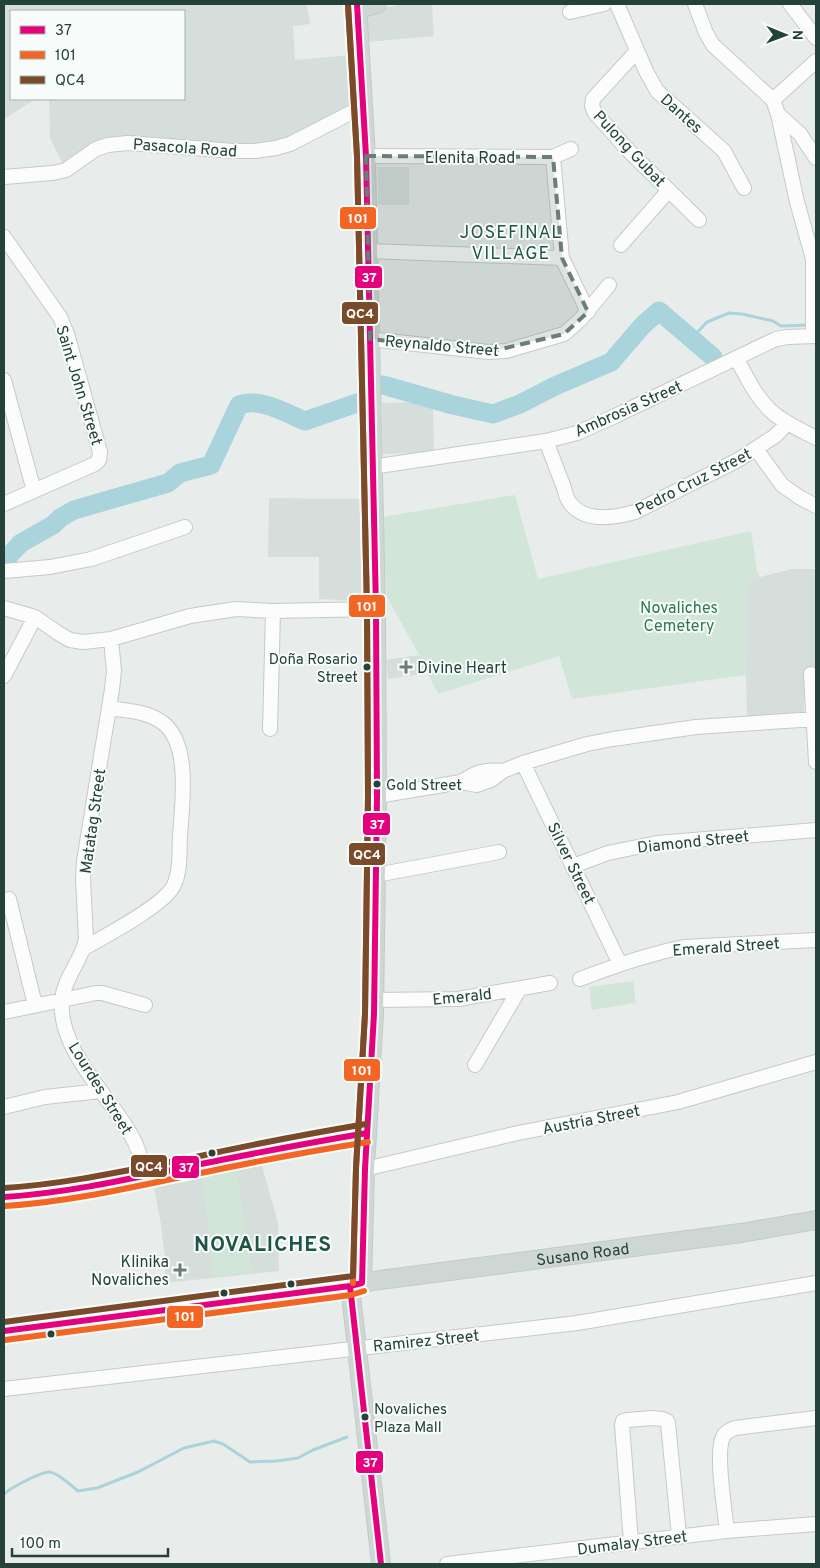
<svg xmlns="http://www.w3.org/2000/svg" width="820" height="1568" viewBox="0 0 820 1568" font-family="Overpass,sans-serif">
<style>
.built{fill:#d6dedb}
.green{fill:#d1e6d8}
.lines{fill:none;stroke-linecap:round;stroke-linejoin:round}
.stream{stroke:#a9d4db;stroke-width:3}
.river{stroke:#a9d4db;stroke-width:19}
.minor-casing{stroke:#c5cac8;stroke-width:16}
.major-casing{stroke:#c3ccc9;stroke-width:20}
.minor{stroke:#fcfcfc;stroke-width:14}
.major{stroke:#cfd7d5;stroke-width:18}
.bus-1-casing{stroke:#f7fbf9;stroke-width:10}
.bus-2-casing{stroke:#f7fbf9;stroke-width:10}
.bus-3-casing{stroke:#f7fbf9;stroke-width:10}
.bus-1{stroke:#e5007d;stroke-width:6}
.bus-2{stroke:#f26522;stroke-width:6}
.bus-3{stroke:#7a4b2a;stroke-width:6}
.marked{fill:#697e78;fill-opacity:0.2;stroke:#697e78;stroke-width:4;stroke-dasharray:10 6;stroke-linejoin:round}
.bus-dot{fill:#24423a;stroke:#f7fbf9;stroke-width:2}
.poi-dot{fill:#697e78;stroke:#f7fbf9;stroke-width:2}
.labels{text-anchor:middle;stroke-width:4;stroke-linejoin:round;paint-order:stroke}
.bus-label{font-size:15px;fill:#24423a;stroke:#f7fbf9;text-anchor:start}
.street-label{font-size:16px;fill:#24423a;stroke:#f7fbf9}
.park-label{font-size:16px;fill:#2d7a4b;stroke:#f7fbf9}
.poi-label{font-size:16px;fill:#24423a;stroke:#f7fbf9;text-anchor:start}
.neighbourhood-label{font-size:18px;letter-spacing:1px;fill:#1f5548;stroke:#f7fbf9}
.district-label{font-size:21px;font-weight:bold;letter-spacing:1px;fill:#1f5548;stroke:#f7fbf9}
.line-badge{stroke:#f7fbf9;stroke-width:2}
.badge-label{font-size:14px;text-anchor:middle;font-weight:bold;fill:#fff}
</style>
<rect width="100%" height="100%" fill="#e8edeb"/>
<path class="built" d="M4,4H307L310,24L293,26L295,60L352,55L355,106L277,145L110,142L63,164L50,138L49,99H184V11H11V99H36L4,119Z
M405,4H432L434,36L368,42L365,11Z
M378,167H409V205H378Z
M433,402L434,453L383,454L382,403Z
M269,498L364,499L362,601L319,599V557H268Z
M792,569H816V673L804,674V714L747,717L746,675L747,583L760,577Z
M419,655L428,673L388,679L386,660Z
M261,1162L278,1223L279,1271L165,1283V1258L161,1225L153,1181Z"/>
<path class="green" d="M515,495L538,579L751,531L757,571L760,577L747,583L746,675L572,699L559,656L438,694L419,655L387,597L382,517Z
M633,981L636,1003L592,1010L589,987Z
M236,1168L252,1272L213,1276L202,1174Z"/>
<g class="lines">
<path class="stream" d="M691,339L707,322L729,313L742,314L773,321L781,326L809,325
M4,1494C10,1488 41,1472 49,1472C57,1472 72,1486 78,1491L97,1488L138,1472L184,1448L214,1441L223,1444L250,1462L277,1461L298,1458L313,1450L347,1437"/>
<path class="river" d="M383,385L453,405L493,414L520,404L555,386L611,362L643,325L659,311L713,357
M4,561L21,543L53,525L60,518L74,510L168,483L180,473L211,465L239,405C260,397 286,413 305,421L357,403"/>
<defs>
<path id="minor" d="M617,4L646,71L657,91L724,151L744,188
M695,4L706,33L713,45L773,100L778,114L797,202L813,259V336
M790,4L816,38
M570,12L604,4
M637,51L593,99L592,106L595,113L629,151L699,220
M773,100L816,61
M778,114L800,134L816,158
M366,156L553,157L571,149
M553,157L562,258L588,312
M4,177L53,173L66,170L96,149L108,145L128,143L234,151H255L276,148L290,144L364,106
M4,237L60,317L67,334L100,452L99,460L95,464L4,504
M621,245L669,190
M368,251L562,258
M370,339L489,352L506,351L564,334L580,320L609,285
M736,358C746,375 755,396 770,410C782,422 801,430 816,438
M4,380L34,491
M546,441C552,456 557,470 563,485C565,490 566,499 570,503C585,523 614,518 635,512L738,460L775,436L788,423
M756,449L782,485L799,497L816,506
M372,467L546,441L577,433L615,416L776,339L787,337L816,336
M4,571L50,567L91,559L185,527
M4,608L35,617L58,633L70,640L83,642L111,639L190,616L236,609L273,611L376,609
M111,639L114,671L112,689L84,861L83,879L86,939C82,960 65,976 62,999C57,1048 107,1093 130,1133C138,1146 142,1160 144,1176
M811,674L816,762
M4,676L35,617
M270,729L273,611
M523,763L620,964
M461,782C477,772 484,769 503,771
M377,796L461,782L477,785L491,780L503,771L523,763L587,744L613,739L696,727L816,719
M573,866L608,853L657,843L816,830
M376,875L499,852
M4,901L9,899L35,1005
M84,948C105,936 165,905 174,885C181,870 179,851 180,836C182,805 191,744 163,723C148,711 127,711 109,708
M580,979C614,966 648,954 684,947L816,940
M374,1000L458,999L550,983
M4,1012L96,993H102L145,1005
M475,1065L520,988
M4,1107L45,1097L101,1091
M365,1169L518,1133L678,1102L816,1062
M4,1389L577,1323L816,1283
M727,1531C725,1512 715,1452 723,1437C725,1432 730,1430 735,1428L816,1418
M631,1542L622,1425L623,1421L627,1420L652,1418L662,1419L667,1421L668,1423L679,1536
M447,1564L727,1531L816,1524"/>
<g id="major">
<path d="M357,4L366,156L376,609L377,796L374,1014L365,1169L362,1283"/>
<path d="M358,9L377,4"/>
<path d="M4,1197C60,1195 114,1182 169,1171C235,1157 301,1144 367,1133"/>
<path d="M350,1286L381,1564"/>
<path id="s1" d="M4,1331L350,1286L362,1283L380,1280L741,1233L816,1220"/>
</g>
</defs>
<use href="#minor" class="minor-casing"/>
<use href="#major" class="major-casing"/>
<use href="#minor" class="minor"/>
<use href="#major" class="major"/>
<defs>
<path id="bus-1" d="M4,1197C67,1193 129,1179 191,1166C250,1154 308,1143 367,1133
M350,1286L381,1564
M4,1331L350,1286L362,1283L365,1169L374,1014L377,796L376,609L366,156L357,4"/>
<path id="bus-2" d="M348,5L357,156L367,609L368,796L365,1014L356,1168L353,1283
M5,1206C69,1202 133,1187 196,1174C253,1162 311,1151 368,1142
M5,1340L351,1295L364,1291"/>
<path id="bus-3" d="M4,1188C67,1184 129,1170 191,1158C249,1145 307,1134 366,1124
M4,1322L353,1276L356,1168L365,1014L368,796L367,609L357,156L348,5"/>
</defs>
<use href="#bus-1" class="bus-1-casing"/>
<use href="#bus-2" class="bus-2-casing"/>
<use href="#bus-3" class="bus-3-casing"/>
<use href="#bus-1" class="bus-1"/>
<use href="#bus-2" class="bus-2"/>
<use href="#bus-3" class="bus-3"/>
</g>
<path class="marked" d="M366,156L553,157L562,258L588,312L564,334L489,352L370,339Z"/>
<g class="bus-dot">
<circle cx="367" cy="667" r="4.5"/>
<circle cx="377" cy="784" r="4.5"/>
<circle cx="212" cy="1153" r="4.5"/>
<circle cx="291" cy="1284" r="4.5"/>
<circle cx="224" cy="1293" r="4.5"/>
<circle cx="51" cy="1334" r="4.5"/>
<circle cx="365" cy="1417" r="4.5"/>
</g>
<g class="poi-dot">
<path d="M403.5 659.5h5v5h5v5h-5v5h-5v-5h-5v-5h5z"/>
<path d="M177.5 1262.5h5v5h5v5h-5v5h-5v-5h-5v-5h5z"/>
</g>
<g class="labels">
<g class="bus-label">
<text x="358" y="664" text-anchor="end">Doña Rosario<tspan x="358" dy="18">Street</tspan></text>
<text x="386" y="790">Gold Street</text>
<text x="374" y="1414">Novaliches<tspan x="374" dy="18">Plaza Mall</tspan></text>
</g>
<g class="street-label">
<text transform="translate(682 113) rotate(42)" y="6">Dantes</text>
<text transform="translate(185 147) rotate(4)" y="6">Pasacola Road</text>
<text transform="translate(630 148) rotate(47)" y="6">Pulong Gubat</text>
<text x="470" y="163">Elenita Road</text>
<text transform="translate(442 345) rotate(5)" y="6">Reynaldo Street</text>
<text transform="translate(80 385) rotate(73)" y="6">Saint John Street</text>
<text transform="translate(628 408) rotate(-24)" y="6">Ambrosia Street</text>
<text transform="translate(693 481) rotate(-27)" y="6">Pedro Cruz Street</text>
<text transform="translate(92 821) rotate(-82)" y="6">Matatag Street</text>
<text transform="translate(693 841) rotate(-6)" y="6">Diamond Street</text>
<text transform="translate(572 863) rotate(64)" y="6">Silver Street</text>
<text transform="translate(726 946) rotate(-4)" y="6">Emerald Street</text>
<text transform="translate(462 996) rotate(-6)" y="6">Emerald</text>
<text transform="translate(101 1088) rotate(58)" y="6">Lourdes Street</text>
<text transform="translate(591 1119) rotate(-11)" y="6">Austria Street</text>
<text dy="6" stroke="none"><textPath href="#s1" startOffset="584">Susano Road</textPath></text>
<text transform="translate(426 1340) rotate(-6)" y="6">Ramirez Street</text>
<text transform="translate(632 1542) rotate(-7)" y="6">Dumalay Street</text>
</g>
<g class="park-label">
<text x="679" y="613">Novaliches<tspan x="679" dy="18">Cemetery</tspan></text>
</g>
<g class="poi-label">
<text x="417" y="673">Divine Heart</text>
<text x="169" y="1267" text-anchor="end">Klinika<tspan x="169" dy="18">Novaliches</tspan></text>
</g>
<g class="neighbourhood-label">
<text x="511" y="238">JOSEFINAL<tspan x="511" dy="21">VILLAGE</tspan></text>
</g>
<g class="district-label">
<text x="263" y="1251">NOVALICHES</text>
</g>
</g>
<g class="line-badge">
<rect x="339" y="206" width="38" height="24" rx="5" fill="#f26522"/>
<rect x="354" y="265" width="29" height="24" rx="5" fill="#e5007d"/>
<rect x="341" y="301" width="38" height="24" rx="5" fill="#7a4b2a"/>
<rect x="348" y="594" width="38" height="24" rx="5" fill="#f26522"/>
<rect x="362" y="812" width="29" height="24" rx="5" fill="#e5007d"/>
<rect x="348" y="842" width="38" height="24" rx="5" fill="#7a4b2a"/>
<rect x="343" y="1058" width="38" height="24" rx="5" fill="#f26522"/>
<rect x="130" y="1154" width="38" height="24" rx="5" fill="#7a4b2a"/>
<rect x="171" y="1155" width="29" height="24" rx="5" fill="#e5007d"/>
<rect x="166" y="1305" width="38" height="24" rx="5" fill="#f26522"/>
<rect x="355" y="1450" width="29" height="24" rx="5" fill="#e5007d"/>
</g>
<g class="badge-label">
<text x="358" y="223">101</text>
<text x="369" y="282">37</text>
<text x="360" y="318">QC4</text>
<text x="367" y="611">101</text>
<text x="377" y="829">37</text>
<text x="367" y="859">QC4</text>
<text x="362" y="1075">101</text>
<text x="149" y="1171">QC4</text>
<text x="186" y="1172">37</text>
<text x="185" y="1321">101</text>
<text x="370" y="1467">37</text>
</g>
<rect width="820" height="1568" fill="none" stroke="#24423a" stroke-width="10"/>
<rect x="10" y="10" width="175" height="90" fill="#f7fbf9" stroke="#a3b1ad"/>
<rect x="20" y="26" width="25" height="8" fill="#e5007d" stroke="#a3b1ad"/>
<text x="55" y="35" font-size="15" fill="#24423a">37</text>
<rect x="20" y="51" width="25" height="8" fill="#f26522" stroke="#a3b1ad"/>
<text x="55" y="60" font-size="15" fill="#24423a">101</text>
<rect x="20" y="76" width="25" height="8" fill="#7a4b2a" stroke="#a3b1ad"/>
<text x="55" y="85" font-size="15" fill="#24423a">QC4</text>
<g transform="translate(785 35) rotate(91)" stroke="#f7fbf9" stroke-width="4" paint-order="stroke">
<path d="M0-4L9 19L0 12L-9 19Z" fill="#24423a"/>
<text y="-8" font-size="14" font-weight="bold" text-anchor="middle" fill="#24423a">N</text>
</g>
<path d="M12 1548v8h156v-8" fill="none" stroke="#24423a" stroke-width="2.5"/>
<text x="20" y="1548" font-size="15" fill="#24423a" stroke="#f7fbf9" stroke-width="4" paint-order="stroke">100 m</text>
</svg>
